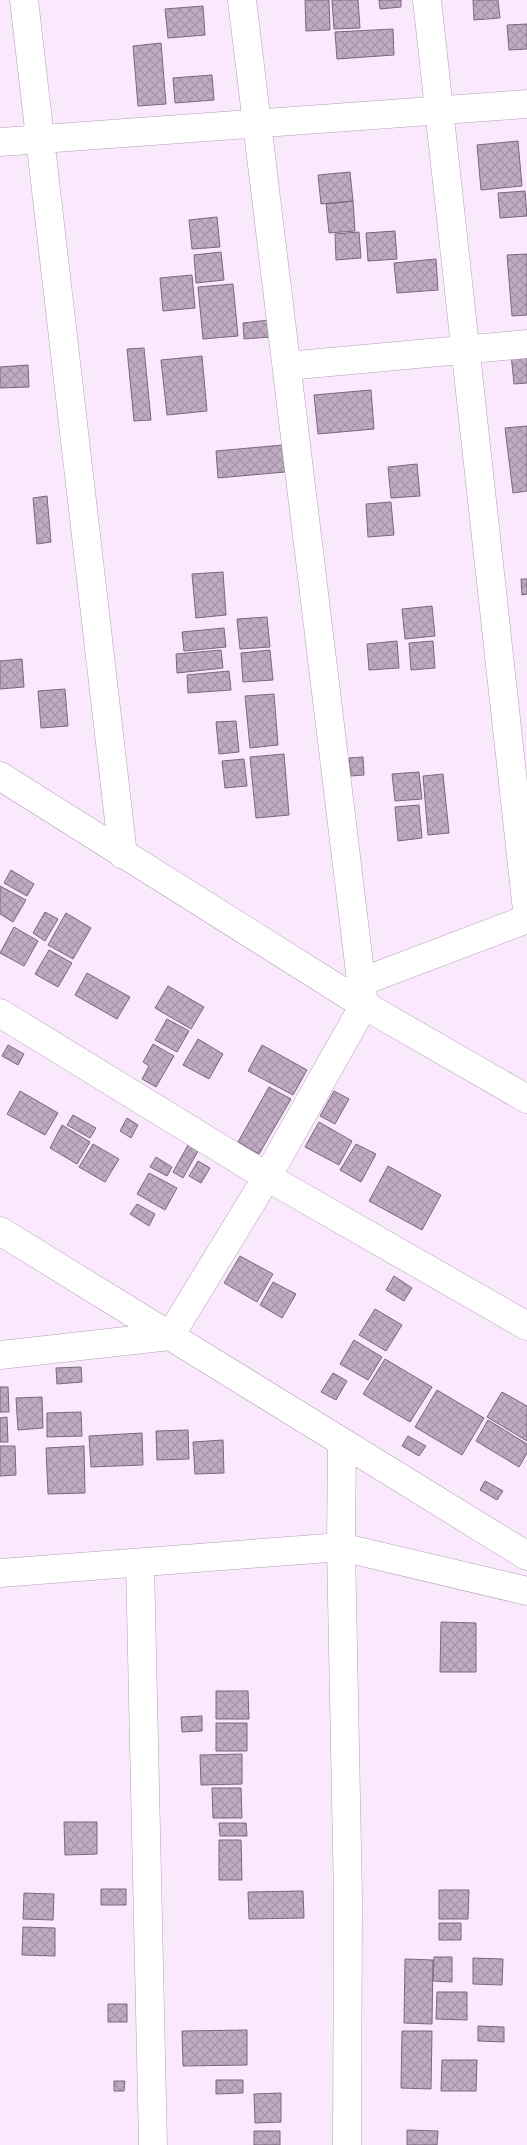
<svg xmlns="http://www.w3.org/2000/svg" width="527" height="2145" viewBox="0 0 527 2145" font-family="'Zilla Slab',serif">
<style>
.building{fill:url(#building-cross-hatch);stroke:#7a677c}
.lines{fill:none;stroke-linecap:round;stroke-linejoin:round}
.minor-casing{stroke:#b49fb6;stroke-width:29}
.minor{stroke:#fff;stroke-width:28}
</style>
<defs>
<pattern id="building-cross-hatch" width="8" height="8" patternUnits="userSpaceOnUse" patternTransform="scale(1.25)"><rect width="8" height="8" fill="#c0abc3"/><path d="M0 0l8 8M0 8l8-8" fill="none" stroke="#a492a6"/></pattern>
</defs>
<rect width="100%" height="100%" fill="#fae9fd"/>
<path class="building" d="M305,0H329L330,30L306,31Z
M332,0H358L360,28L334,29Z
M379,0H401V7L380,9Z
M473,0H498L500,18L474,20Z
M203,6L205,35L168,38L165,9Z
M527,24V49L509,50L507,25Z
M393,29L394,55L337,59L335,32Z
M161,43L166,104L138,106L133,46Z
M212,75L214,100L175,103L173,78Z
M518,141L522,186L481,190L477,145Z
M350,172L353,201L321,204L318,175Z
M525,191L527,216L500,218L498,193Z
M353,201L355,231L329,233L326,204Z
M217,217L220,247L192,249L189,220Z
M395,231L397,259L368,261L366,233Z
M359,232L361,258L336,260L335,234Z
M221,252L224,280L196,283L194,255Z
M527,254V315L512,316L507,255Z
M436,259L438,290L397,293L394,263Z
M192,275L195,308L163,311L160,278Z
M233,284L238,336L203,339L198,287Z
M269,320L270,337L244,339L243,323Z
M144,348L151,420L134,421L127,349Z
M527,353V383L514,384L511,354Z
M202,356L207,411L167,415L161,360Z
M28,365L29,387L0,388V367Z
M371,390L374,429L318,434L314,395Z
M527,426V491L513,493L505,428Z
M283,445L285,472L218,478L216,451Z
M417,464L420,496L391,498L388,467Z
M47,496L51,542L37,544L33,498Z
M391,502L394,535L368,537L366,504Z
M223,572L226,615L196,618L192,574Z
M521,579H527V594L522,595Z
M432,606L435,636L405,639L402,609Z
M267,617L270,647L240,649L237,619Z
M224,628L226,647L184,651L182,632Z
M397,641L399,668L369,670L367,644Z
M433,641L435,668L411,670L409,643Z
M221,650L223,668L177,673L176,654Z
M270,650L273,680L243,682L241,653Z
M22,659L24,687L0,689V661Z
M229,671L231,690L188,693L187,675Z
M65,689L68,726L41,728L38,691Z
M274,694L278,745L250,748L245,696Z
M236,721L239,752L219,754L216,722Z
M284,754L289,815L256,818L250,757Z
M363,757L364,775L351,776L349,758Z
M244,759L247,786L225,788L222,761Z
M419,772L422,799L395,801L392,774Z
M443,774L449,833L428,835L423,776Z
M419,805L422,838L398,841L395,807Z
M11,870L34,884L27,896L4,883Z
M0,886L26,900L13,922L0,914Z
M45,912L58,919L45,941L33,933Z
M66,913L91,928L73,959L48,945Z
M14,927L38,941L24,966L0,953Z
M49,950L72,963L58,987L35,974Z
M87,973L130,997L117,1019L75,995Z
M168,986L204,1007L191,1029L155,1008Z
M167,1019L189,1031L177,1052L155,1040Z
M198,1039L223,1054L209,1079L183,1065Z
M153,1044L174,1056L156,1087L142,1079L149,1066L143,1062Z
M8,1045L24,1054L18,1065L2,1056Z
M262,1045L307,1070L293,1095L248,1071Z
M269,1087L291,1099L259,1154L238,1142Z
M20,1091L58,1113L45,1135L7,1114Z
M334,1091L349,1099L335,1124L320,1116Z
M73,1115L96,1128L90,1138L67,1125Z
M127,1118L138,1125L131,1138L120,1131Z
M319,1122L352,1141L339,1165L305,1147Z
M62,1125L90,1142L77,1164L50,1148Z
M93,1144L119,1159L105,1182L79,1167Z
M356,1144L376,1154L361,1182L340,1170Z
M188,1145L198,1151L183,1178L173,1172Z
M156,1157L172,1167L167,1176L150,1167Z
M198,1161L210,1168L201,1183L189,1176Z
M388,1166L441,1195L422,1230L369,1201Z
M149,1173L177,1188L165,1210L137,1194Z
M137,1204L155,1214L149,1226L130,1214Z
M240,1256L273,1274L257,1302L224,1283Z
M394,1276L412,1288L404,1301L386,1290Z
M273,1282L296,1294L282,1318L260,1305Z
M375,1309L402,1325L386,1351L359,1335Z
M354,1340L382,1357L368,1380L340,1364Z
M385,1359L432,1387L410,1422L363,1394Z
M81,1367L82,1382L57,1384L56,1368Z
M333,1373L347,1381L336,1400L321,1392Z
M0,1387H8L9,1412H0Z
M437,1390L484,1418L462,1455L415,1427Z
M502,1392L527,1406V1441L487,1417Z
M42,1397L43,1428L18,1430L16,1398Z
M81,1412L82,1436L47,1437V1413Z
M7,1417L8,1442H0V1418Z
M488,1420L527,1444V1453L519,1467L476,1441Z
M188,1430L189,1459L157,1460L156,1431Z
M142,1433L143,1465L91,1467L89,1436Z
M408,1436L426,1446L419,1456L402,1446Z
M223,1440L224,1473L195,1474L193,1442Z
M0,1446H15L16,1475L0,1476Z
M84,1446L85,1493L48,1494L46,1448Z
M485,1481L503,1491L497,1500L480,1490Z
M441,1622L476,1623V1672H440Z
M216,1691H248L249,1719H216Z
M202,1716V1731L182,1732L181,1717Z
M216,1723H247V1751H216Z
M242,1754V1784L201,1785L200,1755Z
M212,1788H241L242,1818H213Z
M64,1822H97V1854L65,1855Z
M219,1823H246L247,1836H220Z
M219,1840H241L242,1880H219Z
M101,1889H126V1905H101Z
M439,1890H469L468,1919H439Z
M303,1891L304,1918L249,1919L248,1892Z
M24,1893L54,1894L53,1920L23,1919Z
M439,1923H461V1940H439Z
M23,1927L55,1928V1956L22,1955Z
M434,1957H452V1982L433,1981Z
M473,1958L503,1959L502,1985L473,1984Z
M405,1959L433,1960L432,2024L404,2023Z
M437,1992H467V2020L436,2019Z
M108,2004H127V2022H108Z
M478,2026L504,2027V2042L478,2041Z
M247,2030V2065L183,2066L182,2031Z
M402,2031H432L431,2089L401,2088Z
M442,2060H477L476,2091H441Z
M216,2080H243V2093L216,2094Z
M114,2081H125L124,2091H114Z
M281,2093V2122L255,2123L254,2094Z
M407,2130L438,2131L437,2145H407Z
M254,2131H280V2145H254Z"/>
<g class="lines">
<defs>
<path id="minor" d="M24,0L123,855
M427,0L527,910
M0,142L527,104
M287,366L527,344
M0,776L364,1005L527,1099
M361,982L527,919
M0,1013L267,1177L527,1326
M0,1231L527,1556
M0,1355L170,1336L267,1177L364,1005L242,0
M342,1442L341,1547L348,1898L347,2145
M140,1563L153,2145
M0,1573L341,1547L527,1591"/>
</defs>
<use href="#minor" class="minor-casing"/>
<use href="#minor" class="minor"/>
</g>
</svg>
